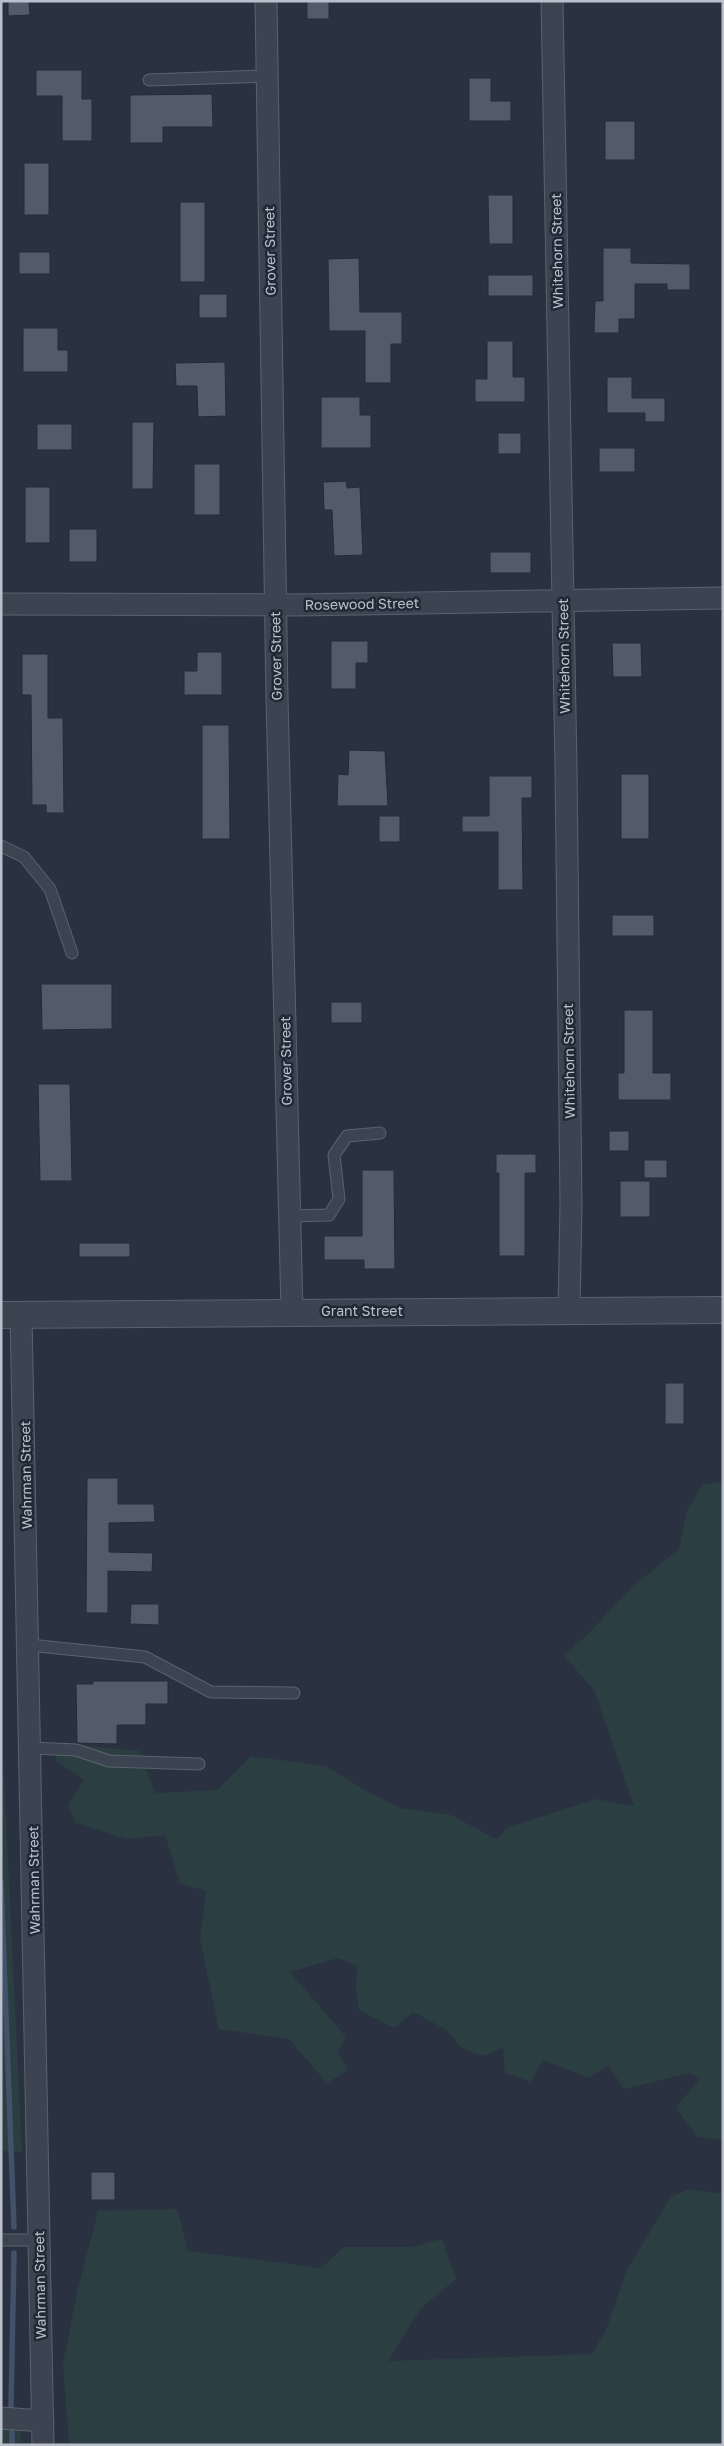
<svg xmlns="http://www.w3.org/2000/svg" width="724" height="2446" viewBox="0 0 724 2446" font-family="'Golos Text',sans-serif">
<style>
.green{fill:#2b3e42}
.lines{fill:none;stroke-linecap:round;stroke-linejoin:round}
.stream{stroke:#43516a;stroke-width:5.5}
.building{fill:#535b6b;stroke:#242b38}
.service-casing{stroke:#5b626e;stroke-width:13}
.minor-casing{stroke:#5b626e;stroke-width:23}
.tertiary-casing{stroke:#5b626e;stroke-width:28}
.service{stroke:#3d4451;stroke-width:11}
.minor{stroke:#3d4451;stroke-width:21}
.tertiary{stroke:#3d4451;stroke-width:26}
.labels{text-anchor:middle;stroke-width:5;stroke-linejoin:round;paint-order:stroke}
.street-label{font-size:14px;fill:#bac0cb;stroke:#222936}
</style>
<rect width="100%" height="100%" fill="#2a3241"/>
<path class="green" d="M723,1482V2140L697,2137L676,2107L700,2079L691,2073L624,2089L608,2065L589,2078L543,2060L531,2082L505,2073L503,2048L483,2056L462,2048L445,2029L413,2012L394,2028L359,2010L356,1992L357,1966L338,1958L290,1972L346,2037L337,2051L348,2070L327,2083L289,2039L219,2029L200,1939L206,1891L180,1883L165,1835L126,1839L75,1822L68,1805L84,1780L55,1760L59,1743L140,1751L155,1793L217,1790L251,1756L326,1766L370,1793L400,1808L451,1815L496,1839L509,1827L596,1799L634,1806L594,1690L564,1656L588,1634L632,1587L679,1549L687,1511L703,1484Z
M1,1714L22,2152L1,2151Z
M689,2189L723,2194V2445H69L63,2365L77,2293L98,2211L177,2209L188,2251L321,2268L344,2247H411L442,2239L456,2279L421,2308L388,2361L592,2354L606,2330L626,2272L671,2197Z
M1,2424L20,2427L21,2445H1Z"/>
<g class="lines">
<path class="stream" d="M1,1881L14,2227
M11,2406L14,2253
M12,2426V2445"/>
</g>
<path class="building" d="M8,1H29L30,15L8,16Z
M307,1H329V19H307Z
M36,70H82V99H92V141H62V96H36Z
M469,78H491V101H511V121H469Z
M212,94L213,127H163V143H130V95Z
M605,121H635V160H605Z
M24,163H49V215H24Z
M488,195H513V244H489Z
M180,202H205V282H180Z
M603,248H631V263L690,264V290H667V284H635V319H619V333H594L595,301H603Z
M19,252H50V274H19Z
M359,258L360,312H402V344H391V383H365V331H329L328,259Z
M488,275H533V296H488Z
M199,294H227V318H199Z
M23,328H58V350H68V372H23Z
M487,341H513V377H525V402H475V379H487Z
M225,362L226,416L198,417L197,386H176L175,363Z
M607,377H632V398H665V422H645V413H607Z
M321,397H360V415H371V448H321Z
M132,422H154L153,489H132Z
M37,424H72V450H37Z
M498,433H521V454H498Z
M599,448H635V472H599Z
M194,464H220V515H194Z
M346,481L347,488L360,487L363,555L334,556L332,510H324L323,482Z
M25,487H50V543H25Z
M69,529H97V562H69Z
M490,552H531V573H490Z
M331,641H368V663H356V689H331Z
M612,643H641L642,677H613Z
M197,652H222V695H184V671H197Z
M22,654H48V718H63L64,813H46V805H32L31,695H22Z
M202,725H229L230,839H202Z
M349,750L385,751L388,806H337L338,774L348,775Z
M621,774H649V839H621Z
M489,776H532V798H522L523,890H498V832H462V816H489Z
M379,816H400V842H379Z
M612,915H654V936H612Z
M41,984H112V1029L42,1030Z
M331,1002H362V1023H331Z
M624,1010H653V1073H671V1100H618V1073H624Z
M38,1084H70L72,1181H40Z
M609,1131H629V1151H609Z
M496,1154H536V1173H525V1256H499V1173H496Z
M644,1160H667V1178H644Z
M362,1170H394L395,1269H364V1260H324V1236H362Z
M620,1181H650V1217H620Z
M79,1243H130V1257H79Z
M665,1383H684V1424H665Z
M87,1478H118V1504H154L155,1522L109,1523V1552L153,1553L152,1572L108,1571V1613H86Z
M131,1604H159V1625L130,1624Z
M93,1681H168V1704H146V1725H117V1744L77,1743L76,1684H93Z
M91,2172H115V2200H91Z"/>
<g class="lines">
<defs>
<path id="service" d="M149,80L267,76
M1,846L24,857L50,889L72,953
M290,1216L329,1215L339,1199L334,1155L347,1136L380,1133
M29,1645L145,1657L211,1692L294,1693
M31,1748L76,1750L109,1761L199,1764
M1,2240H40"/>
<path id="minor" d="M266,1L277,698L292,1311
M552,1L566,767L571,1204L569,1310
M1,604L296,605L723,598
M21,1315L43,2445
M1,2418L43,2421"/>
<path id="tertiary" d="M1,1315L723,1310"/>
</defs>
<use href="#service" class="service-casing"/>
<use href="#minor" class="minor-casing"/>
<use href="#tertiary" class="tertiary-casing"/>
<use href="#service" class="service"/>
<use href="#minor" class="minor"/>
<use href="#tertiary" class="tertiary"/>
</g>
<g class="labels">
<g class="street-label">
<text transform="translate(270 251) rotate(-91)" y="5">Grover Street</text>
<text transform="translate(557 251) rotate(-91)" y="5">Whitehorn Street</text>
<text transform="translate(362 604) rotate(-1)" y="5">Rosewood Street</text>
<text transform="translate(276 656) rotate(-91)" y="5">Grover Street</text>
<text transform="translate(564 656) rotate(-91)" y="5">Whitehorn Street</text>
<text transform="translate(286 1061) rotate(-91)" y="5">Grover Street</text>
<text transform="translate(569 1061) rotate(-91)" y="5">Whitehorn Street</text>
<text x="362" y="1316">Grant Street</text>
<text transform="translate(26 1475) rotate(-91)" y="5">Wahrman Street</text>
<text transform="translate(34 1880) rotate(-91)" y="5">Wahrman Street</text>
<text transform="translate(40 2285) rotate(-91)" y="5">Wahrman Street</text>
</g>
</g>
<rect width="724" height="2446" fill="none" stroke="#bac0cb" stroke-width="5"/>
</svg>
